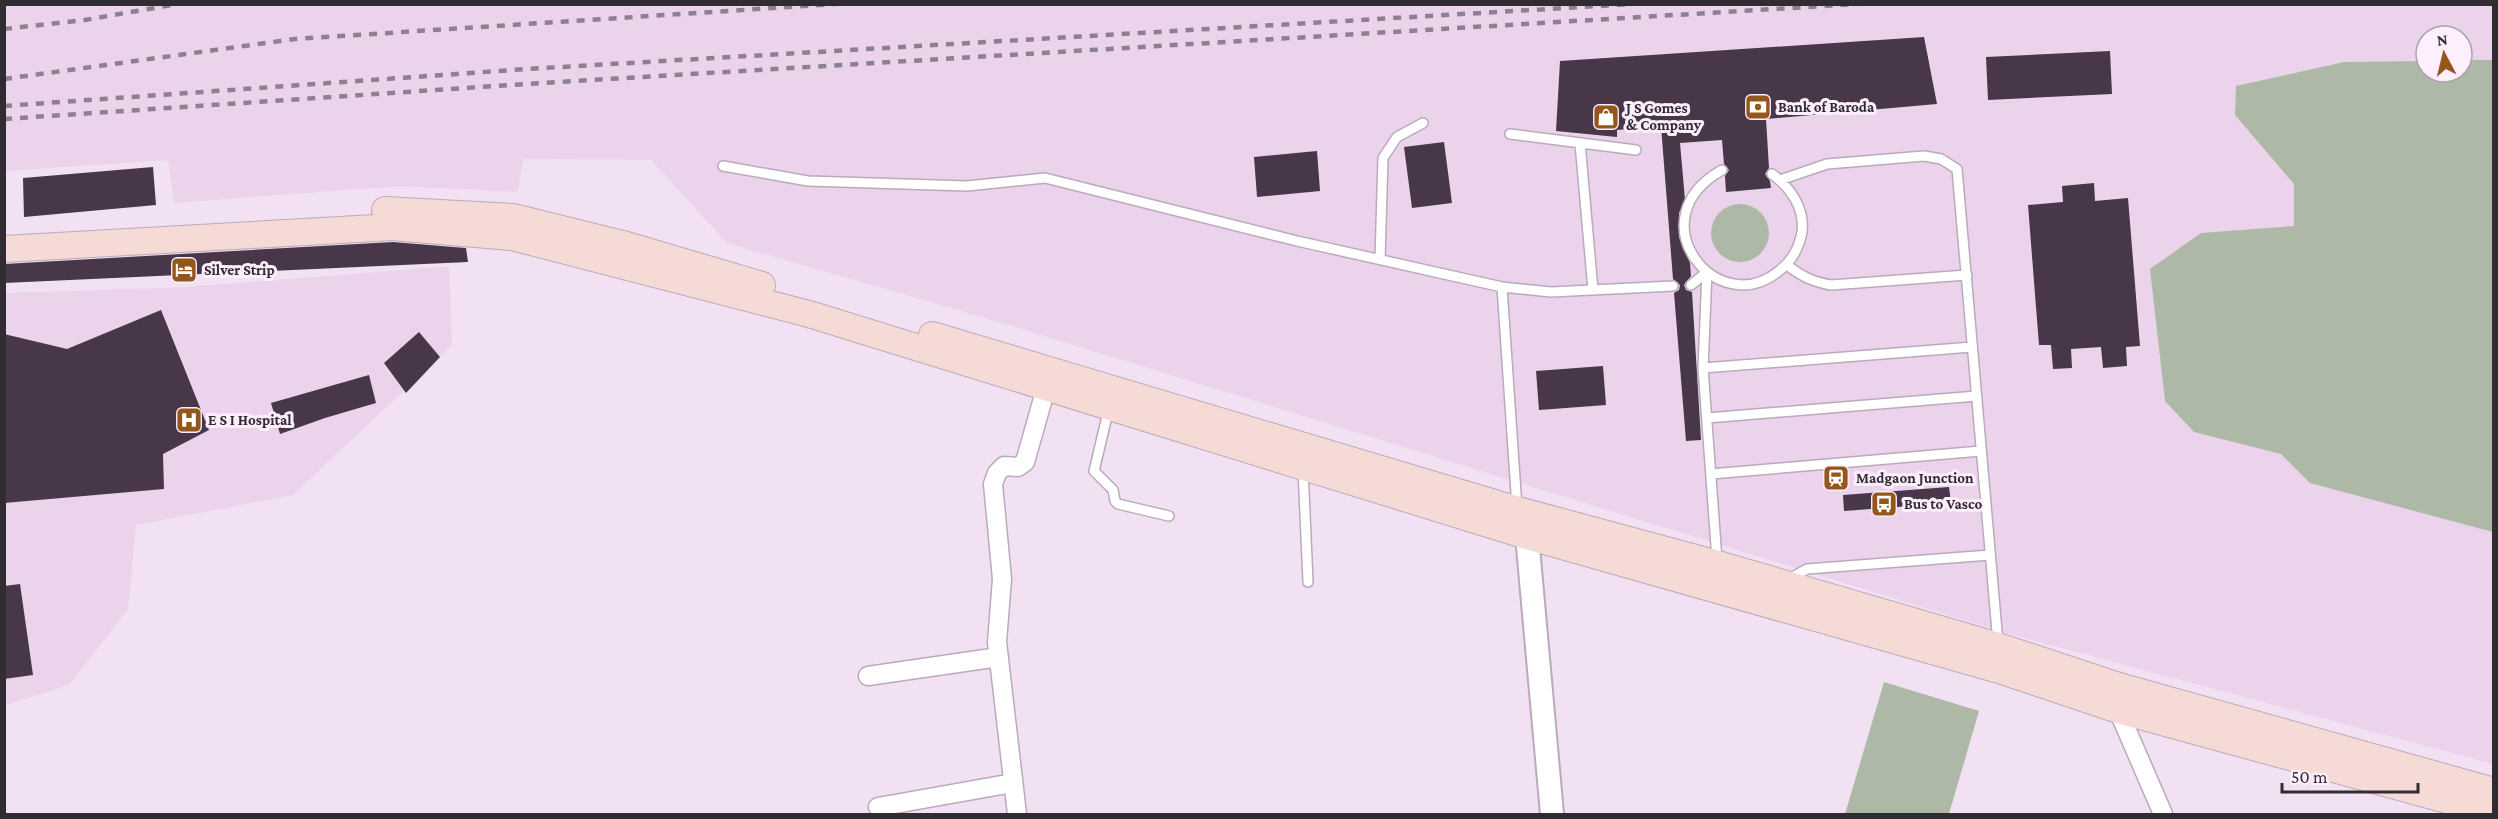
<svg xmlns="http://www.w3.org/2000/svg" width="2498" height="819" viewBox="0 0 2498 819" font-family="'Crimson Pro',serif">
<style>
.built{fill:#ead3eb;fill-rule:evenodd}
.green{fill:#aeb8a7}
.building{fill:#483649}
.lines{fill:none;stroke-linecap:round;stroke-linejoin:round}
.service-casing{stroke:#baaabb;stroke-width:12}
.minor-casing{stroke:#baaabb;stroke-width:21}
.tertiary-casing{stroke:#baaabb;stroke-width:26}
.secondary-casing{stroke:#baaabb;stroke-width:28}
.service{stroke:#fff;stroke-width:9}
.minor{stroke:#fff;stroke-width:18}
.tertiary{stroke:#fff;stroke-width:22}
.secondary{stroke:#f6dad5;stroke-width:26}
.rail{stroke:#8c818d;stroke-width:4.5;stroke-dasharray:8 8;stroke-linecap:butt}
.labels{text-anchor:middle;stroke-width:6;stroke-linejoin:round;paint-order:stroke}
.poi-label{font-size:15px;font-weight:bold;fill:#312b32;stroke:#fdeffe;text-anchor:start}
</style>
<rect width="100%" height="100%" fill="#f2e1f3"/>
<path class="built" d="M5,5H2493V764L2006,633L999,322L727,243L651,160L523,159L518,192L399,186L174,203L168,160L5,171ZM2426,36H2462V72H2426Z
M449,266L452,345L293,495L136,525L128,609L69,685L5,705L4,293L187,287Z"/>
<path class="green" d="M2462,60H2493V532L2310,483L2281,454L2194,432L2165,401L2150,269L2201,233L2294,226V184L2235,115L2236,86L2344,62L2426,61V72H2462Z
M1711 233a29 29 0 1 1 58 0a29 29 0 1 1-58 0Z
M1884,682L1979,711L1949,814H1845Z"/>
<path class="building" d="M1924,37L1937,104L1766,119L1769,168L1765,174L1770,181L1771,188L1726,192L1725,176L1729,170L1724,164L1722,140L1680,143L1685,200L1679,213V237L1690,263L1691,276L1684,285L1686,290L1692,292L1701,440L1686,441L1674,293L1679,290L1680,285L1673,279L1661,126L1617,130V137L1556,131L1560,61Z
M2110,51L2112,94L1988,100L1986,57Z
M1444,142L1452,203L1412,208L1404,147Z
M1317,151L1320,191L1257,197L1254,157Z
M153,167L156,205L24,217L23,178Z
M2094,183L2095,201L2128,198L2140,346L2126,347L2127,366L2103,368L2101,347L2071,349L2072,368L2053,369L2051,345H2039L2028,205L2063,202L2062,186Z
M393,242L466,248L468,262L4,283V264Z
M161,310L209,430L163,454L164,489L4,503V334L67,349Z
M419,332L440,357L406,393L384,363Z
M1603,366L1606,405L1539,410L1536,371Z
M369,375L376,403L325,418L280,434L271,403Z
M1949,487L1951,503L1844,511L1843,495Z
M20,584L33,675L4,679V586Z"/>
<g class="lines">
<defs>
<path id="service" d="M1510,134L1636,150
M1580,143L1593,290
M723,166L808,181L967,186L1045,178L1297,241L1502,287L1551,292L1673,286
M1722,170C1635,219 1717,322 1779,271C1792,261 1799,248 1802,232C1805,208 1790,187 1772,174
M1780,180L1827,164L1924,156L1941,159L1957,169L1998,643
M1380,259L1383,158L1397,137L1423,123
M1787,265C1801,276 1813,282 1831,285L1967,275
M1707,272L1703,368L1717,560
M1691,285L1707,272
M1502,287L1517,508
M1703,368L1972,347
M1109,408L1094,471L1113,490L1115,501L1118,504L1169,516
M1707,418L1977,396
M1303,468L1308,582
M1711,474L1981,451
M1789,579L1807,569L1990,555"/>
<path id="minor" d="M868,676L999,657
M2119,703L2118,710L2163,814
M878,807L1013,783
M1017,814L997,642L1002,579L993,484L997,473L1004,466L1018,467L1025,462L1046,388"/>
<path id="tertiary" d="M1521,521L1527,536L1552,814"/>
<path id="secondary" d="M385,210L514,217L623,244L762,285
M4,249L393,227L512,237L809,314L1527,536L1999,670L2118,710L2494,813
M932,335L1518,510L1718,564L1998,646L2119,686L2494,791"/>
</defs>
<use href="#service" class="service-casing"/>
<use href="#minor" class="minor-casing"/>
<use href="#tertiary" class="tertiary-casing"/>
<use href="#secondary" class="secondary-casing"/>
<use href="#service" class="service"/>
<use href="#minor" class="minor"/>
<use href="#tertiary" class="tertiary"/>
<use href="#secondary" class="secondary"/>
<path class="rail" d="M4,29L85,20L177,4
M4,79L295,39L835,4
M4,106L527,69L1633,4
M4,119L525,84L1858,4"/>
</g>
<defs>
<symbol id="bank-square" viewBox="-11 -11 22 22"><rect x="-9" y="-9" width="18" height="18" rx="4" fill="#94561b" stroke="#fdeffe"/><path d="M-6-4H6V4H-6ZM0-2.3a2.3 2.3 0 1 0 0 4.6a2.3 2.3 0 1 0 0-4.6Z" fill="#fff"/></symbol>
<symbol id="shop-square" viewBox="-11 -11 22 22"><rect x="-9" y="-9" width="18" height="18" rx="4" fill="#94561b" stroke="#fdeffe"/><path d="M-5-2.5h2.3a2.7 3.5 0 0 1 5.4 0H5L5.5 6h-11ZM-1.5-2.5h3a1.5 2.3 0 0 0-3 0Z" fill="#fff"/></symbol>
<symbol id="hotel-square" viewBox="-11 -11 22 22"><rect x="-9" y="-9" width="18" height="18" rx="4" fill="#94561b" stroke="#fdeffe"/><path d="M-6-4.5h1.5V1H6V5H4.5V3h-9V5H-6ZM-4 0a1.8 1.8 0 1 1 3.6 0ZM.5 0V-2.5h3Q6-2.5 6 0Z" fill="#fff"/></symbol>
<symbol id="hospital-square" viewBox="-11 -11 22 22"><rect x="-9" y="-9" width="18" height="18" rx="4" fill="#94561b" stroke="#fdeffe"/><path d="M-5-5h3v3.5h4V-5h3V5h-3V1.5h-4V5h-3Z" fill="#fff"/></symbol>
<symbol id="station-square" viewBox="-11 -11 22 22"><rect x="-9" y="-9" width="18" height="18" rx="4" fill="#94561b" stroke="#fdeffe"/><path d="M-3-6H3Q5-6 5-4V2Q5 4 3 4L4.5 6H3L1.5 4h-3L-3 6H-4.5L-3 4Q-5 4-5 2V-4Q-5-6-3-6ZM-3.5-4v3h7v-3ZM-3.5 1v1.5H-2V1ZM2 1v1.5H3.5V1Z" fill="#fff"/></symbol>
<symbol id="bus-square" viewBox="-11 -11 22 22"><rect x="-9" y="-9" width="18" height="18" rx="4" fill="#94561b" stroke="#fdeffe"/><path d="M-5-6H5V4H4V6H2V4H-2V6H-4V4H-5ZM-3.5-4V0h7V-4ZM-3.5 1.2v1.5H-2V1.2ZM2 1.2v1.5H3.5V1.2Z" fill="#fff"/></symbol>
</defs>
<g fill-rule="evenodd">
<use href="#bank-square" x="1743" y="92" width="30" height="30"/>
<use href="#shop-square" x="1591" y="102" width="30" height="30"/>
<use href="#hotel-square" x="169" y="255" width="30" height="30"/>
<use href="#hospital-square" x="174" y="405" width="30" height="30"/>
<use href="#station-square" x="1821" y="463" width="30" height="30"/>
<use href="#bus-square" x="1869" y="489" width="30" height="30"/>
</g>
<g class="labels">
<g class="poi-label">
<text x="1778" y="112">Bank of Baroda</text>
<text x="1626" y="113">J S Gomes<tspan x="1626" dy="17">&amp; Company</tspan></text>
<text x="204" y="275">Silver Strip</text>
<text x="208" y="425">E S I Hospital</text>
<text x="1856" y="483">Madgaon Junction</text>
<text x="1904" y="509">Bus to Vasco</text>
</g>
</g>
<rect width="2498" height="819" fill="none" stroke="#312b32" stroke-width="12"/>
<g transform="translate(2444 54) rotate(353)"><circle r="28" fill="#fdeffe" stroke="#aba1ac" stroke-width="1.5"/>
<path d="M0-4.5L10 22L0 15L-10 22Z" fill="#94561b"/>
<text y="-9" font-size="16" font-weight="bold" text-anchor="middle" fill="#312b32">N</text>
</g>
<path d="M2282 783v9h136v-9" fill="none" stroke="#312b32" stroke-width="3"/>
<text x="2291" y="783" font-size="18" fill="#312b32" stroke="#fdeffe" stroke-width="4.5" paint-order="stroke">50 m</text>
</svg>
